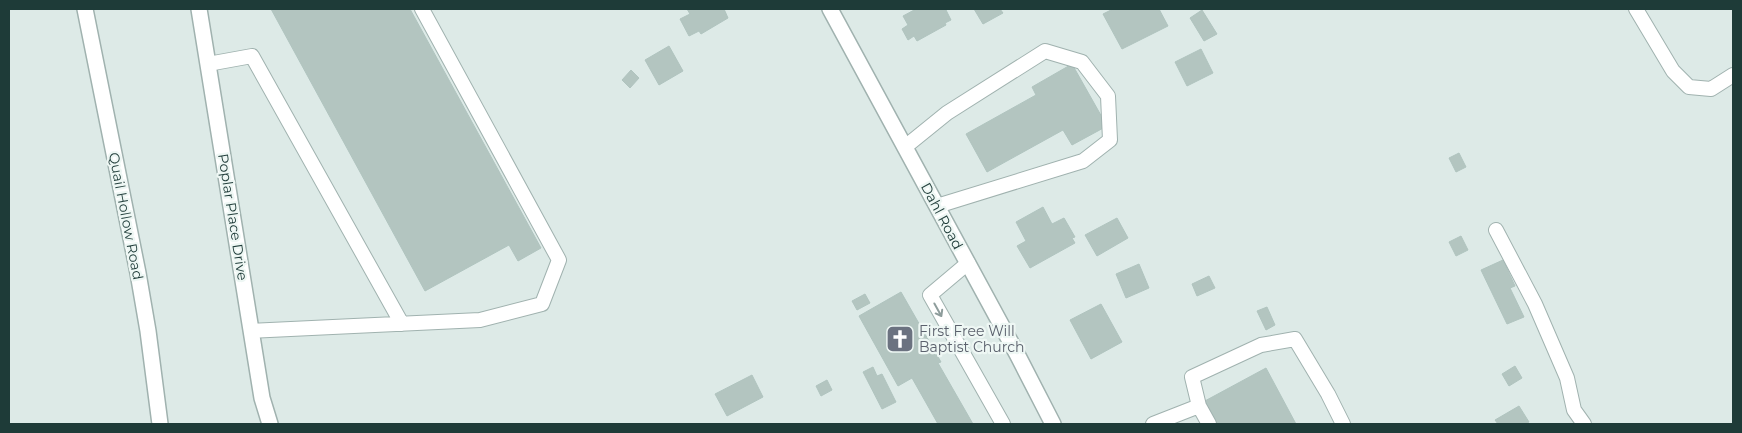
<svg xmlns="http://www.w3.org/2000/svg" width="1742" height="433" viewBox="0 0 1742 433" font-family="Montserrat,sans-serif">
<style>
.building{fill:#b3c5c0;stroke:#b0c4bf}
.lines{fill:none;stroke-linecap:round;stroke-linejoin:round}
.service-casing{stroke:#a0b2af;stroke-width:16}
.minor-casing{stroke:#a0b2af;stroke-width:18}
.service{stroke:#fff;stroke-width:14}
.minor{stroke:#fff;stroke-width:15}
.oneway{stroke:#8e9d9c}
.labels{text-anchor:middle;stroke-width:4.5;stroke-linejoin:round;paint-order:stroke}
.street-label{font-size:14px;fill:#1e3b38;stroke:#eef7f4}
.worship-label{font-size:14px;fill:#5b616d;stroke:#eef7f4;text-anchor:start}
</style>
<rect width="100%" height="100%" fill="#ddeae7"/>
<path class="building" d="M271,9H410L541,248L518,261L509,245L425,291Z
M687,9H724L728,18L701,34L699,31L689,36L680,19L690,14Z
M916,9H948L946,10L951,20L945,23L946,25L917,41L914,36L908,40L902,29L908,25L903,16Z
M974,9H1000L1003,13L983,24Z
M1113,9H1159L1168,26L1122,49L1103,14Z
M1202,10L1217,34L1204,41L1190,18Z
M669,46L683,71L659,85L645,60Z
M1201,49L1213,73L1187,86L1175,62Z
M1072,64L1107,126L1072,145L1063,130L987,172L966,134L1036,95L1032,87Z
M631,70L639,78L630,88L622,80Z
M1459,153L1466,167L1456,172L1449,158Z
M1043,207L1052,224L1064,218L1075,237L1072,238L1075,243L1030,268L1017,246L1026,241L1016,222Z
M1117,218L1128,238L1097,256L1085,235Z
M1461,236L1468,250L1456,256L1449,242Z
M1503,260L1515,286L1510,288L1524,317L1507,324L1481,270Z
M1139,264L1149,288L1126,298L1116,274Z
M1209,276L1215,288L1197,296L1192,284Z
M901,292L941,362L938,363L973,424H938L912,378L898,386L859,316Z
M865,294L870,303L857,310L852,301Z
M1101,304L1122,342L1091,359L1070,320Z
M1267,307L1275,325L1266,330L1257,311Z
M1515,366L1522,378L1509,386L1502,374Z
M873,367L877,376L882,374L896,402L882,409L863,372Z
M1266,368L1296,424H1215L1203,402Z
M752,375L763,397L727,416L715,394Z
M827,380L832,390L821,396L816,386Z
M1519,406L1529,422L1525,424H1498L1495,420Z"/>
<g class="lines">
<defs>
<path id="service" d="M1636,9L1673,71L1689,87L1711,89L1733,75
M208,64L252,56L402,324
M905,147L947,113L1045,51L1082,62L1108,96L1110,140L1083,161L937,206
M1496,230L1535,304L1567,378L1574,410L1584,424
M968,263L930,295L1003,424
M251,331L480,320L542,304L559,260L422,9
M1153,424L1199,406
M1209,424L1199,406L1192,377L1261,345L1295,339L1328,394L1343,424"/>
<path id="minor" d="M85,9L138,273L148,331L160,424
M199,9L262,398L270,424
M830,9L1017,354L1053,424"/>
</defs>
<use href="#service" class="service-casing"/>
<use href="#minor" class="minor-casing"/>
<use href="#service" class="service"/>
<use href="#minor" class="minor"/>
</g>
<defs><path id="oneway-shaft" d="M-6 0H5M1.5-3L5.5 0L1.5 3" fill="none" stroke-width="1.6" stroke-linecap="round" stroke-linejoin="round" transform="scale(1.25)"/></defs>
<use class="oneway" href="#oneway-shaft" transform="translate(938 310) rotate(61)"/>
<defs>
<symbol id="church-square" viewBox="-11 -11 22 22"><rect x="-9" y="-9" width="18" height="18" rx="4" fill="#6b7280" stroke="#eef7f4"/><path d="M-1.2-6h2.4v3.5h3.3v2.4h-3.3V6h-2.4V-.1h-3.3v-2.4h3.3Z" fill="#fff"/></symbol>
</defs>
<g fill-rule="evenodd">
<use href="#church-square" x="884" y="323" width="32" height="32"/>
</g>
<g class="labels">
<g class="street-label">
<text transform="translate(126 216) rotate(79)" y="5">Quail Hollow Road</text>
<text transform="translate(942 216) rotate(62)" y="5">Dahl Road</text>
<text transform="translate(233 217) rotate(81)" y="5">Poplar Place Drive</text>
</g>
<g class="worship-label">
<text x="919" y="336">First Free Will<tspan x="919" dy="16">Baptist Church</tspan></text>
</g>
</g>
<rect width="1742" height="433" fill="none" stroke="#1e3b38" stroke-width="20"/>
</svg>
